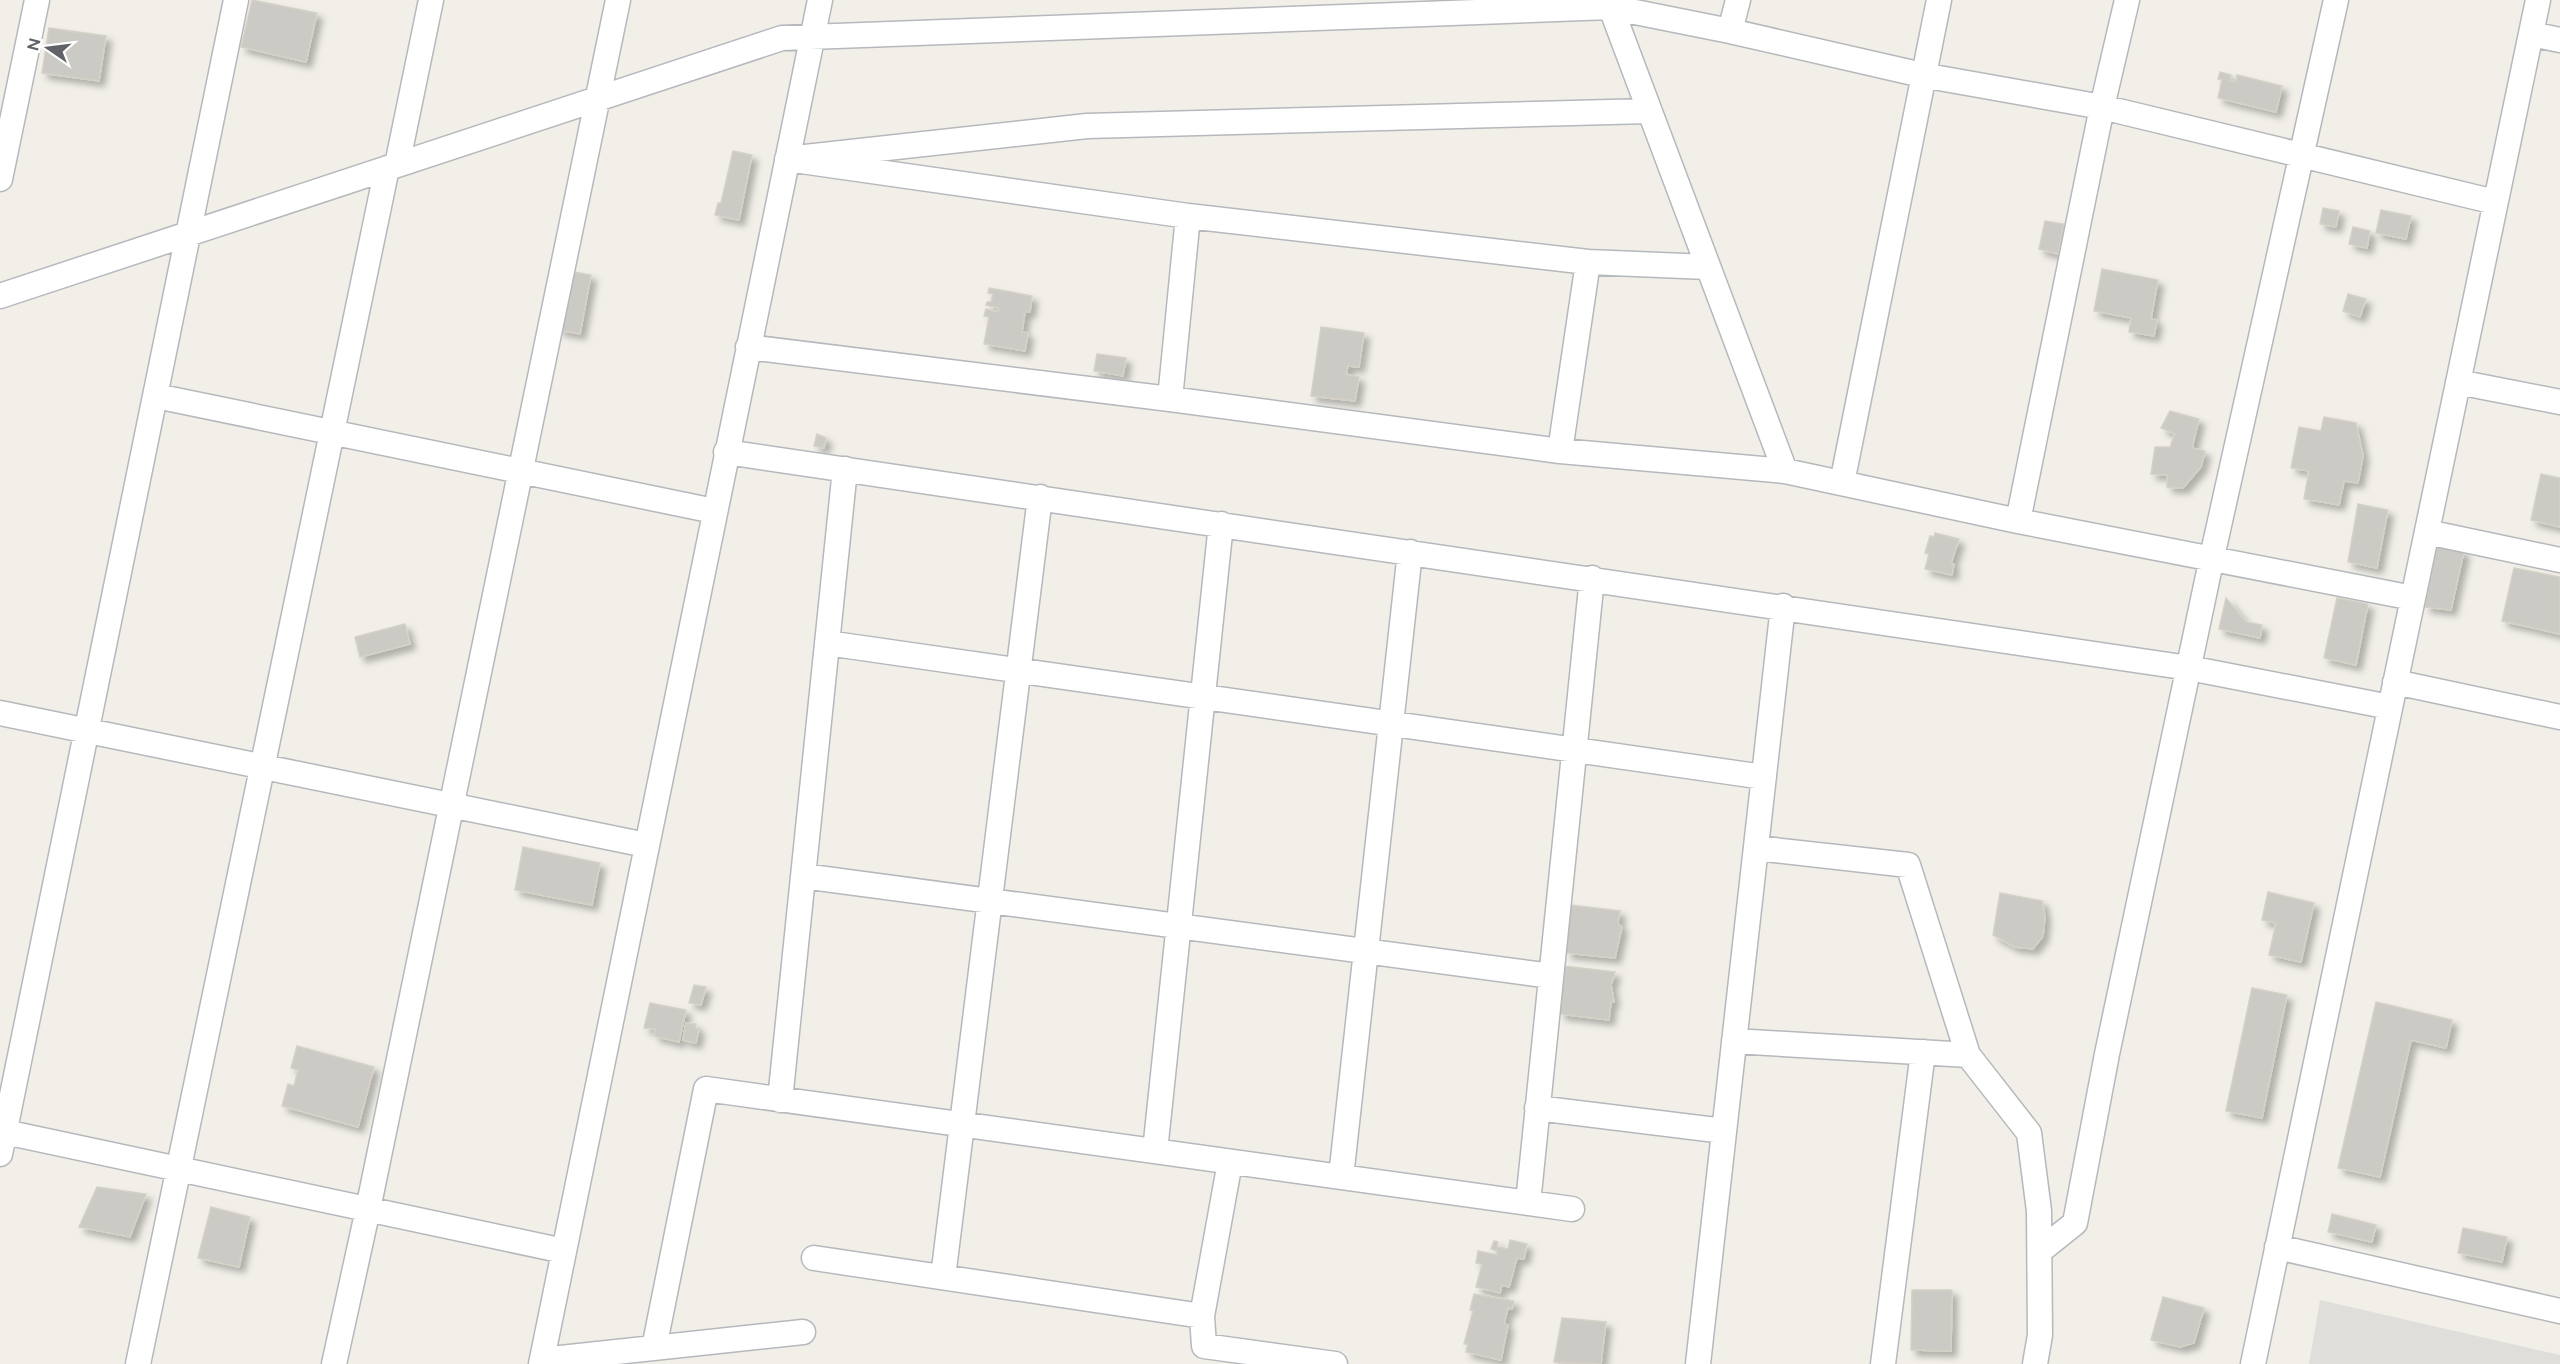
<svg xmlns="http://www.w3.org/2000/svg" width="2560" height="1364" viewBox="0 0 2560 1364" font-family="Figtree,sans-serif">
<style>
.industrial{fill:#e0deda}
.building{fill:#cccac5;stroke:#d6d1c6;stroke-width:1.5;filter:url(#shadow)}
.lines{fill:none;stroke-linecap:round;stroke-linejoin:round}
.minor-casing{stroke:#b5b8bc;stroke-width:27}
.minor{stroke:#fff;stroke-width:24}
</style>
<defs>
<filter id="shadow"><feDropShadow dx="5.5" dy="5.5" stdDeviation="3" flood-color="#0004"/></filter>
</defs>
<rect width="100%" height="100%" fill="#f1efe8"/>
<path class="industrial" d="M2320,1300L2560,1355V1364H2309Z"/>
<path class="building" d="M252,0L317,13L306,62L241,47Z
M49,28L106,36L99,81L42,73Z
M2220,72L2231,75L2230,81L2236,82L2237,75L2282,86L2276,112L2218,98L2222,80L2218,79Z
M733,151L752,155L739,220L715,215L718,203H721Z
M2323,208L2339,211L2336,227L2320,224Z
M2381,210L2411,216L2406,239L2376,233Z
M2045,221L2064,224L2058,254L2039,249Z
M2353,227L2370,231L2367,248L2349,244Z
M2102,269L2158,280L2151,319L2157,320L2154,336L2129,332L2131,318L2094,311Z
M569,271L591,275L580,334L558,330Z
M989,288L1032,296L1030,312H1025L1022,332L1028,333L1025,351L984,344L989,317L984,316L986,309L998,312L999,308L986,305L987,302H991L993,294L988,293Z
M2348,294L2366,299L2360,317L2343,311Z
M1321,327L1364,333L1359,367L1348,366L1346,374L1359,377L1355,401L1311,396Z
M1097,354L1126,358L1123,376L1094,371Z
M2170,411L2199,419L2192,448L2205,451L2201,467L2183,488L2167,487V475L2151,474L2155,447H2170L2175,434L2161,428Z
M2324,417L2356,423L2363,456L2358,483L2344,481L2339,505L2304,499L2309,471L2291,468L2299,427L2321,431Z
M817,434L826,438L824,448L814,446Z
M2541,474L2560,478V527L2531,520Z
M2358,504L2388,510L2377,568L2348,562Z
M1935,533L1959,539L1951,564H1954L1952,575L1925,569L1929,554L1925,553L1930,536L1934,537Z
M2437,544L2464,551L2451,610L2425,607Z
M2514,568L2560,577V634L2502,621Z
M2226,598L2246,622L2262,625L2260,638L2219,629Z
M2337,598L2368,604L2356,665L2324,658Z
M405,624L410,644L360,657L355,637Z
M523,847L600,863L592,905L515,890Z
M2268,892L2314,903L2301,962L2269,955L2276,923L2262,920Z
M2000,893L2042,901L2045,917L2043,936L2033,949L2015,947L1993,935Z
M1570,905L1620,911L1618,923L1622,927L1615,958L1566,953Z
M1563,966L1615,972L1611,985L1614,1002H1611L1609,1020L1560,1014Z
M694,985L706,987L701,1005L689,1003Z
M2252,988L2287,995L2262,1118L2226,1111Z
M2376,1002L2452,1020L2446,1048L2411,1040L2380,1177L2338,1168Z
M650,1003L686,1010L679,1042L654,1036L656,1029L644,1028Z
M686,1023L696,1024L695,1028L699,1029L696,1043L683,1040Z
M297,1046L374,1067L358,1127L282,1106L288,1084L294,1086L298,1070L291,1068Z
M97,1187L146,1194L130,1237L79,1227Z
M211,1207L250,1217L239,1267L198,1258Z
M2332,1214L2376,1225L2372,1242L2328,1232Z
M2463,1228L2507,1237L2502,1262L2458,1253Z
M1510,1240L1527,1244L1524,1259L1517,1258L1509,1287L1502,1285L1500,1293L1476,1287L1482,1264L1476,1263L1478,1251L1497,1255V1251L1491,1249L1494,1241L1498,1242L1497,1247L1508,1249Z
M1912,1290H1952L1951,1351L1911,1350Z
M1474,1294L1514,1301L1512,1309L1508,1308L1504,1324L1508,1325L1501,1360L1466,1352L1468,1344H1464L1473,1311L1470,1310Z
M2163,1297L2204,1308L2194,1343L2180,1347L2151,1340Z
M1562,1318L1606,1322L1601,1364L1554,1362Z"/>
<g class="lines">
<defs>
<path id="minor" d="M1608,0L1785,471
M1730,31L1738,0
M2531,34L2560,40
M1649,111L1087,126L787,159L1188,216L1588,262L1708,267
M397,165L431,0
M0,179L37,0
M0,296L782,38L1610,7L1730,31L1922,75L2102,107L2495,202
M748,347L1170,399L1560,451L1785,471L2018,521L2413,598
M2458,382L2560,402
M156,396L714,511
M1170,399L1188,216
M1560,451L1588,262
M726,452L2189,668L2390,707
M1842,483L1939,0
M2018,521L2102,107L2127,0
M2427,532L2560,560
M827,643L1764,777
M2395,682L2560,717
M0,713L646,845
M803,876L1551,976
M1734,1041L1968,1055L1908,865L1756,848
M1968,1055L2029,1133L2039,1211L2040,1335L2035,1364
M780,1100L845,469
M1537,1108L1724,1131
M0,1131L564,1251
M1155,1151L1221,524
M0,1154L236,0
M1341,1177L1410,552
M1528,1203L1592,578
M2277,1247L2560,1311
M2040,1251L2075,1223L2107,1054L2212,557L2336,0
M814,1258L1202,1316L1230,1162
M943,1277L1040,497
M1202,1316L1204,1346L1335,1364
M654,1348L706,1089L1572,1209
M542,1360L803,1332
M138,1364L387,168
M334,1364L368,1209L618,0
M541,1364L820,0
M1698,1364L1783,606
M1883,1364L1923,1052
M2253,1364L2538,0"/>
</defs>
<use href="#minor" class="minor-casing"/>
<use href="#minor" class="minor"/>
</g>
<g transform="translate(48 48) rotate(284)" stroke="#ffffff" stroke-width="4.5" paint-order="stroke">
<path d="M0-4.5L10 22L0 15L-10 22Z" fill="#5f6368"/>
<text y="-9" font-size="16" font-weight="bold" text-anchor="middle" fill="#5f6368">N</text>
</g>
</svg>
